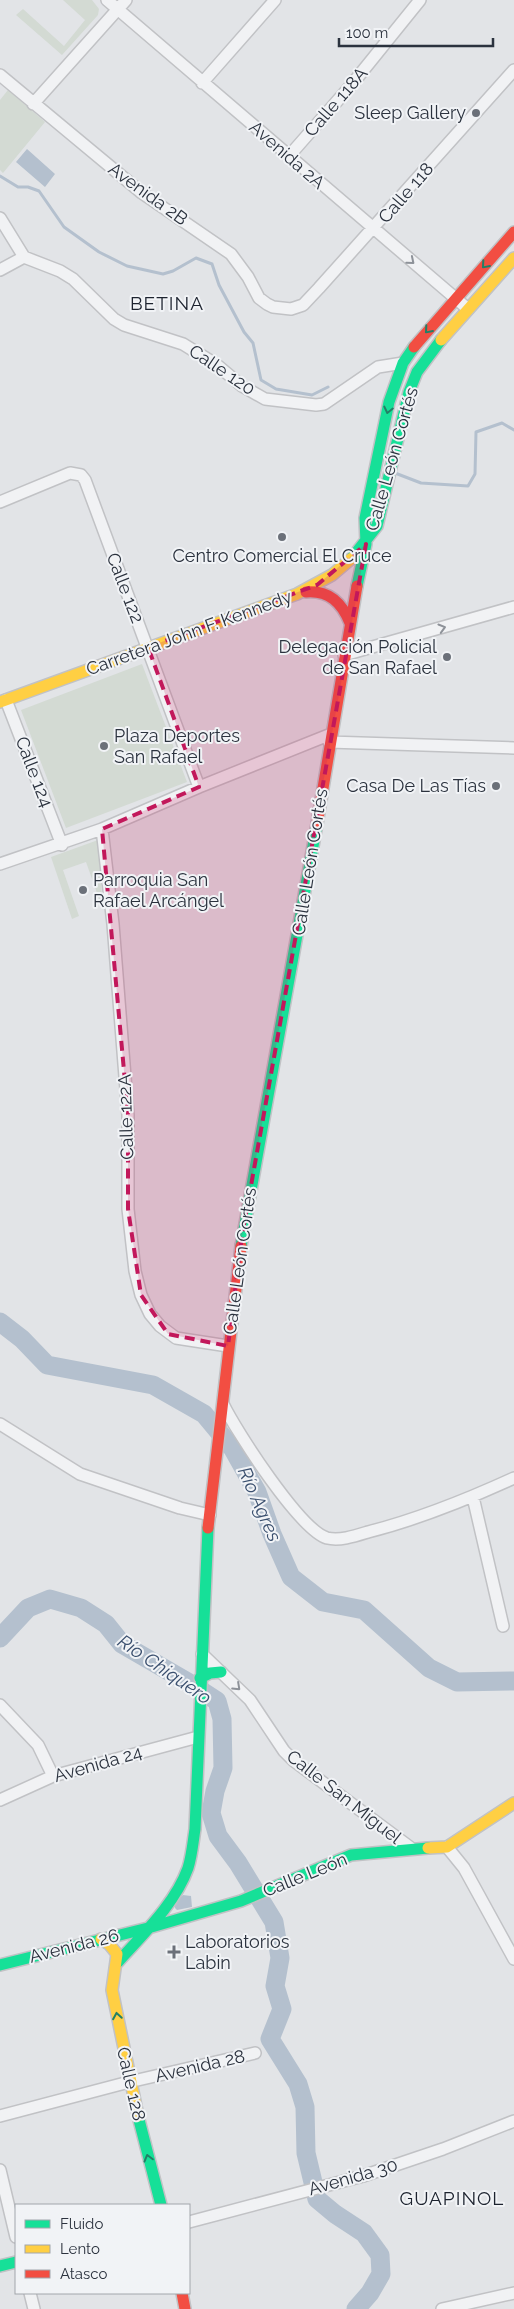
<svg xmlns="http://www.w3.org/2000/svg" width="514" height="2309" viewBox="0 0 514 2309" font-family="Raleway,sans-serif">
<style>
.green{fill:#d3dad3}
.water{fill:#b4c0ce}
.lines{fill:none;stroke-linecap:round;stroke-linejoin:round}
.stream{stroke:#b4c0ce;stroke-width:3}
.river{stroke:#b4c0ce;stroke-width:19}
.street-casing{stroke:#c1c2c5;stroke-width:14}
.fast-casing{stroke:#c1c2c5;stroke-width:14}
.slow-casing{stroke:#c1c2c5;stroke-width:14}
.jam-casing{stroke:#c1c2c5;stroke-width:14}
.street{stroke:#f1f2f4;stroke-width:11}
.fast{stroke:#16e098;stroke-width:11}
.slow{stroke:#ffcf43;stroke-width:11}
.jam{stroke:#f24e42;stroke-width:11}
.oneway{stroke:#8e9299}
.oneway2{stroke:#228066}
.marked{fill:#c2185b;fill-opacity:0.2;stroke:#c2185b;stroke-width:4;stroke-dasharray:10 6;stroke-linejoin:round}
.poi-dot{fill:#6b7079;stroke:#f1f3f6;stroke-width:2}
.labels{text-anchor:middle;stroke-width:4;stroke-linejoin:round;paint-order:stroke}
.street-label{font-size:18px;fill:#2b323e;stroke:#f1f3f6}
.poi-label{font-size:18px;fill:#2b323e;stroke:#f1f3f6;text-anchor:end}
.neighbourhood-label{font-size:19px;letter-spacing:1px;fill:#1d232f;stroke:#f1f3f6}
.water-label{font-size:19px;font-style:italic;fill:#3a4f6e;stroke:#f1f3f6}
</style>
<rect width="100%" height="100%" fill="#e2e4e7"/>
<path class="green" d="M63,0H92L99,9L98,15L62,55L16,15L23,9L64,46L85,20Z
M8,90L45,122L3,173L0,170V100Z
M142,664L187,782L66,828L21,710Z
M98,840L103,910L86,862L63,870L79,916L72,919L51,857Z"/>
<path class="water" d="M27,149L55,174L45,187L16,162Z
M183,1895L191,1896L192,1907L177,1910L175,1908V1902Z"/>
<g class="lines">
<path class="stream" d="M0,176L18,187H28L39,191L64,227L99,252L127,266L163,274L173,271L196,258L212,264L219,285L244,332L253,343L261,380L276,389L312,395L328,387
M395,473L421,483L468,486L475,474L476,432L502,423L514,430"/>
<path class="river" d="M0,1322L22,1339L47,1365L153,1385L204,1414L233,1449L257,1492L272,1534L291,1577L323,1602L364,1610L429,1668L457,1682L514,1681
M0,1638L28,1608L50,1599L81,1608L106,1624L122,1644L191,1684L217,1701L222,1719L223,1768L215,1791L211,1813L218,1836L238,1863L274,1922L280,1958L275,1986L282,2009L270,2039L298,2084L305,2107L306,2153L317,2199L335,2214L364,2233L380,2255L381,2274L370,2293L356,2309"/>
<defs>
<path id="street" d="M107,0L468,309
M0,75L142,193L231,254L248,277L259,298L267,304L273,307L291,309L303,305L319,288L514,70
M202,83L275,0
M33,104L126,0
M289,156L353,83L420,0
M0,218L24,257L0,270
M24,257L60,271L73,279L114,319L124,325L183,344L217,365L242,386L265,399L316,405L324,404L378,367L403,363
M0,502L70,473L81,475L85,480L199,787
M344,655L514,607
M6,700L62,845
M329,742L514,748
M102,829L113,924L128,1115V1209L135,1271L141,1295L150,1314L160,1326L176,1338L228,1346
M0,864L102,829L199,787L331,734
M223,1404C236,1431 300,1530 327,1538C340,1541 355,1536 368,1532C419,1519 466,1500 514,1478
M0,1424L80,1474L180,1508L210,1515
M473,1497L503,1626
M202,1654L250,1700L284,1751L294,1761L411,1848
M0,1705L38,1745L53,1776
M0,1800L53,1776L198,1737
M447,1847L464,1868L514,1959
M0,2116L129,2082L255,2053
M0,2170L16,2237
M189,2222L363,2176L443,2149L514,2121
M30,2293L34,2309
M442,2309L514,2293"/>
<path id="fast" d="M352,558L377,526L409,392L417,372L441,340
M357,586L366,544L365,518L389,402L403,363L414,347
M241,1246L317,824
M200,1678L210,1673L221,1672
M118,1962C143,1934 175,1904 188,1868C192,1855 193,1842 195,1829L208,1528
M0,1965L148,1928L241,1901L351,1855L428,1848
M138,2116L161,2205
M0,2266L16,2262"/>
<path id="slow" d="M441,340L514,258
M0,702L297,594L332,575L352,558
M428,1848L447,1847L514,1803
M101,1939L109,1944L117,1954L112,1990L138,2116"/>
<path id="jam" d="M414,347L514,232
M306,592C329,590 342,603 350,623
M317,824L357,586
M208,1528L241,1246
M182,2293L185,2309"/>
</defs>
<use href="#street" class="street-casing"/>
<use href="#fast" class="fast-casing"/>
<use href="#slow" class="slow-casing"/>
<use href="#jam" class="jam-casing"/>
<use href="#street" class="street"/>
<use href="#fast" class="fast"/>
<use href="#slow" class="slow"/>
<use href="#jam" class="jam"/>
</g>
<defs><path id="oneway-chevron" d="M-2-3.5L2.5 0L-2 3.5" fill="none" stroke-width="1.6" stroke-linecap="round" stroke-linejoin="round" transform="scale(1.25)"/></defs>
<g class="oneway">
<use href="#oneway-chevron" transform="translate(411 261) rotate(40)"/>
<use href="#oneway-chevron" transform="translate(442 628) rotate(-16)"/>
<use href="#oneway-chevron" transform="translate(237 1687) rotate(43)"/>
</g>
<g class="oneway2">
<use href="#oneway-chevron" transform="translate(485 265) rotate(131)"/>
<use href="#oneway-chevron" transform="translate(428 330) rotate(131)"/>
<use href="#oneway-chevron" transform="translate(388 410) rotate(103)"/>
<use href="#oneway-chevron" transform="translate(117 2016) rotate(-99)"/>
<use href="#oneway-chevron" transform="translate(148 2158) rotate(-105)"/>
</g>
<path class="marked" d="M366,544L242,1236L228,1346L168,1334L141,1295L128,1209V1115L102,829L199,787L148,647L317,585Z"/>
<g class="poi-dot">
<circle cx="476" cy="113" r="5"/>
<circle cx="282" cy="537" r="5"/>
<circle cx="447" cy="657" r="5"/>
<circle cx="104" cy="746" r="5"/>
<circle cx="496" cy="786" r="5"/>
<circle cx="83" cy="890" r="5"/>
<path d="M171.5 1944.5h5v5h5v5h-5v5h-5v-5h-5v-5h5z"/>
</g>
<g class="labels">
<g class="street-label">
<text transform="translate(336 102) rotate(-49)" y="6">Calle 118A</text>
<text transform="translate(287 155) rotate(41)" y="6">Avenida 2A</text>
<text transform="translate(406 193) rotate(-49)" y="6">Calle 118</text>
<text transform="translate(148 194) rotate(36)" y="6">Avenida 2B</text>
<text transform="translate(222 370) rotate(34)" y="6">Calle 120</text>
<text transform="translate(392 459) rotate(-74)" y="6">Calle León Cortés</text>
<text transform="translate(125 588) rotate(69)" y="6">Calle 122</text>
<text transform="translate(189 633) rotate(-20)" y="6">Carretera John F. Kennedy</text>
<text transform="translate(34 772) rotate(69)" y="6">Calle 124</text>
<text transform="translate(310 862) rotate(-81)" y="6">Calle León Cortés</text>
<text transform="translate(126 1117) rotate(-92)" y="6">Calle 122A</text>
<text transform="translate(240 1261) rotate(-82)" y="6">Calle León Cortés</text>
<text transform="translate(98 1764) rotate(-16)" y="6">Avenida 24</text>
<text transform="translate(344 1797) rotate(38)" y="6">Calle San Miguel</text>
<text transform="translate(305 1875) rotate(-22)" y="6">Calle León</text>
<text transform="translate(74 1946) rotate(-14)" y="6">Avenida 26</text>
<text transform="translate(200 2066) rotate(-13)" y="6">Avenida 28</text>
<text transform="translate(131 2084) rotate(77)" y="6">Calle 128</text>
<text transform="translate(353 2177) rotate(-16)" y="6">Avenida 30</text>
</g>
<g class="poi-label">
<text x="466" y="119">Sleep Gallery</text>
<text x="282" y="562" text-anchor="middle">Centro Comercial El Cruce</text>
<text x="437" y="653">Delegación Policial<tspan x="437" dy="21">de San Rafael</tspan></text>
<text x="114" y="742" text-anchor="start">Plaza Deportes<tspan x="114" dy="21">San Rafael</tspan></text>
<text x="486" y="792">Casa De Las Tías</text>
<text x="93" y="886" text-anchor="start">Parroquia San<tspan x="93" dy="21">Rafael Arcángel</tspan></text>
<text x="185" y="1948" text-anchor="start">Laboratorios<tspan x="185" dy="21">Labin</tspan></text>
</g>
<g class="neighbourhood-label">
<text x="167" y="310">BETINA</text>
<text x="452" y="2205">GUAPINOL</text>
</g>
<g class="water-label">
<text transform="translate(260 1504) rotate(66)" y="7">Río Agres</text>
<text transform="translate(165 1669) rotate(34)" y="7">Río Chiquero</text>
</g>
</g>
<rect x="15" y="2204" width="175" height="90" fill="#f1f3f6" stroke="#a2a6ac"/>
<rect x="25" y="2220" width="25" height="8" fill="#16e098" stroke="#a2a6ac"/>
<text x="60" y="2229" font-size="15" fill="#2b323e">Fluido</text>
<rect x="25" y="2245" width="25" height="8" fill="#ffcf43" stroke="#a2a6ac"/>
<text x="60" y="2254" font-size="15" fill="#2b323e">Lento</text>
<rect x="25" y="2270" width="25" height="8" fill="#f24e42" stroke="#a2a6ac"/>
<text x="60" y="2279" font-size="15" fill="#2b323e">Atasco</text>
<path d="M339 38v8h154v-8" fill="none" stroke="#2b323e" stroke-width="2.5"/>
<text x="346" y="38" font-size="15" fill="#2b323e" stroke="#f1f3f6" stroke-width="4" paint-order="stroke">100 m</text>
</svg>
